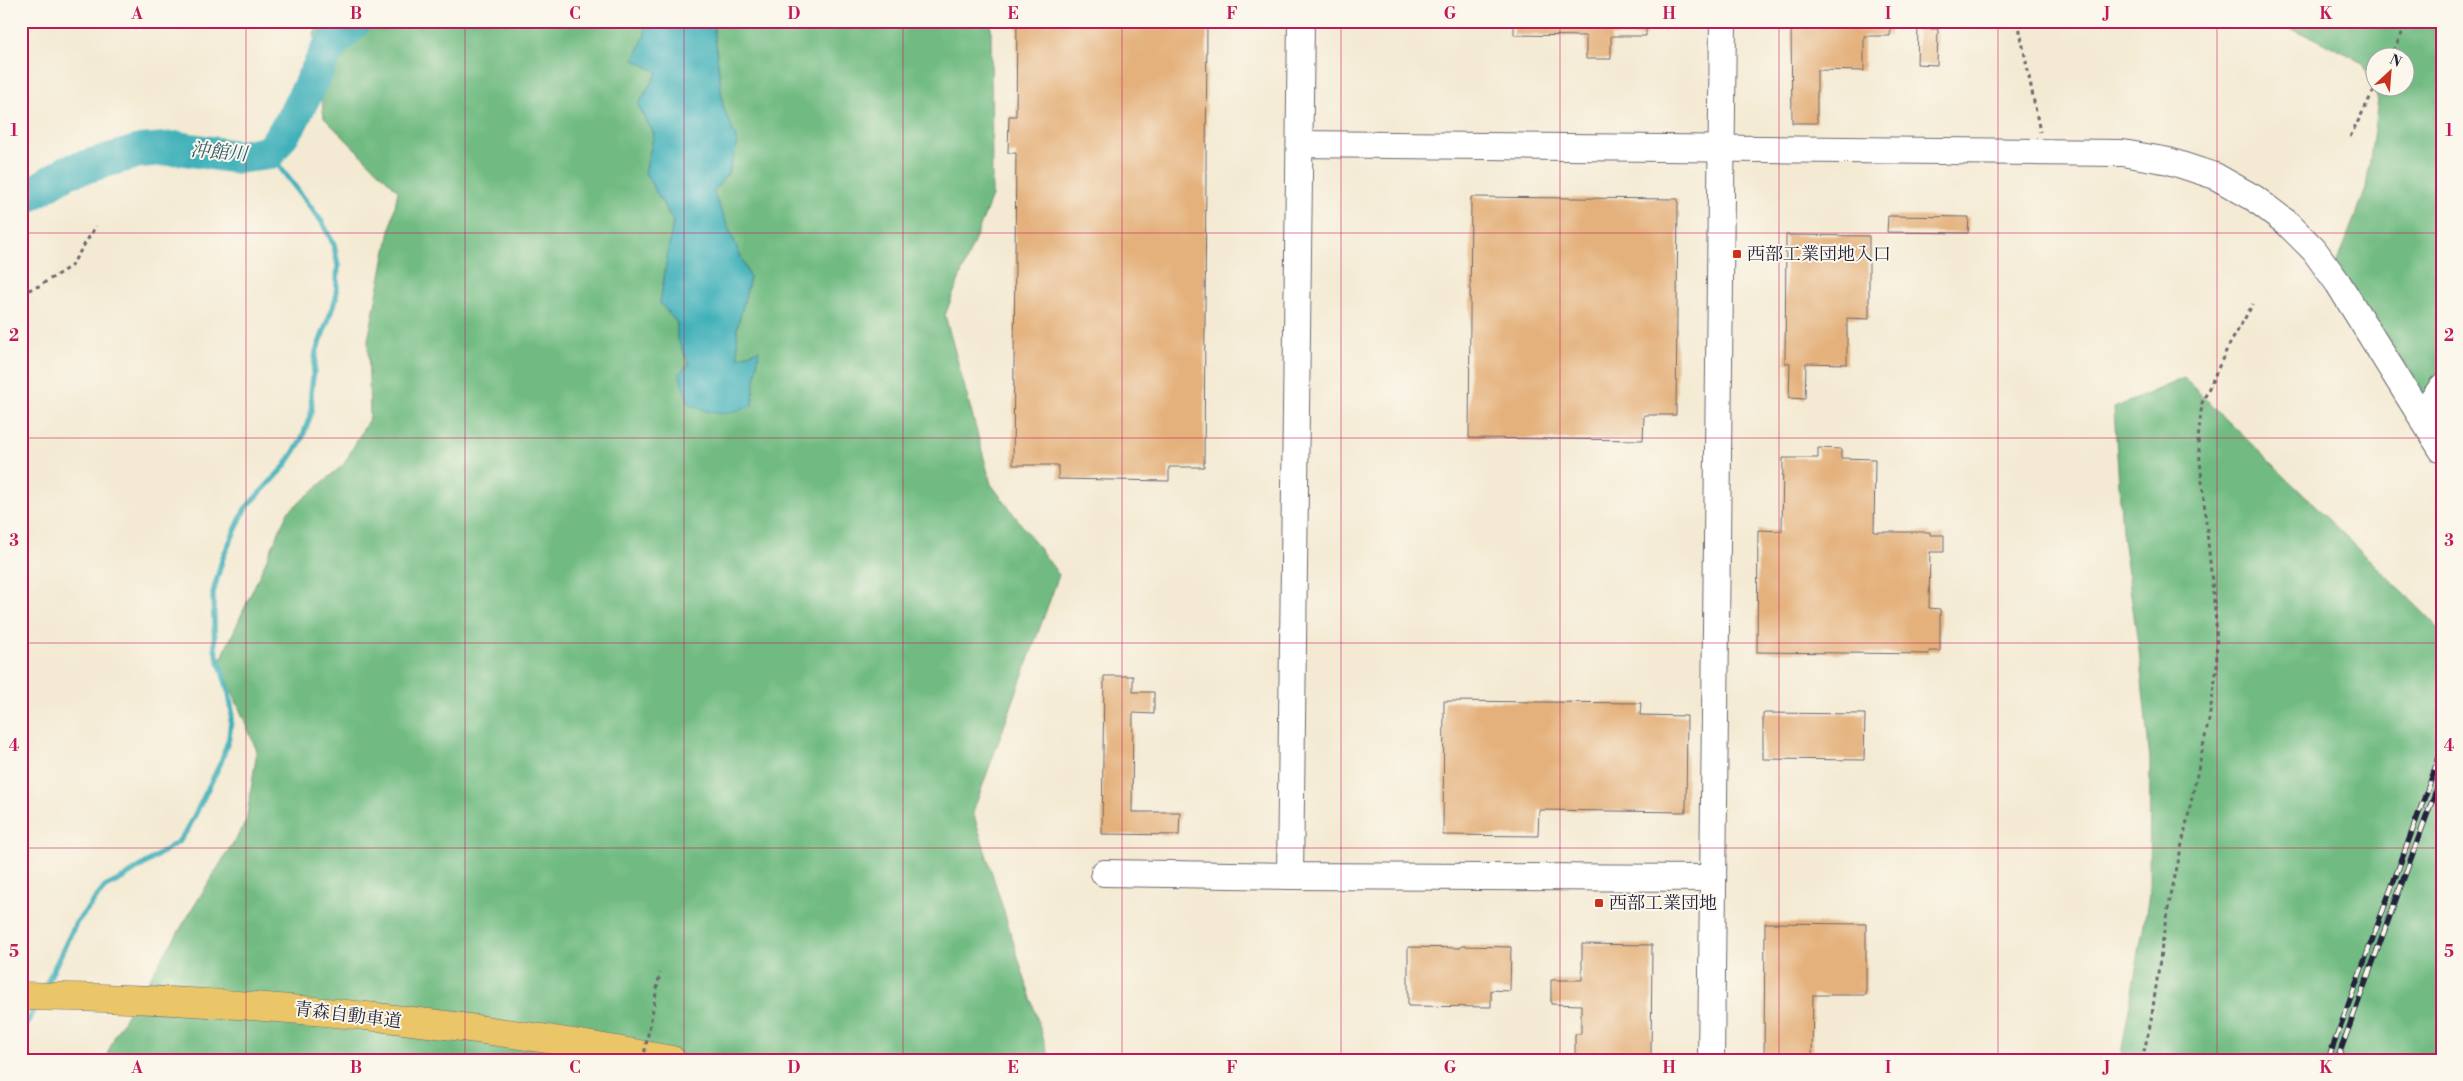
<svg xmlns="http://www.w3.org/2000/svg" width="2463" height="1081" viewBox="0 0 2463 1081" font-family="'Libre Bodoni','Noto Serif JP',serif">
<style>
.forest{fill:#71bb82;stroke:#4a6e5e;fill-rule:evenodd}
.water{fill:#40b1ba;stroke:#316a7a}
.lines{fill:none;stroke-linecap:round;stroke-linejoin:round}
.stream{stroke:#40b1ba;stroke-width:5.5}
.river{stroke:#40b1ba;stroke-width:34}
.building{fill:#e4b17b}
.minor-casing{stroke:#6c6870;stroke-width:28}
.highway-casing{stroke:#6c6870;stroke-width:29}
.path{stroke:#6c6870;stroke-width:3;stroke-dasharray:4 4;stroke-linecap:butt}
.minor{stroke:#fff;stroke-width:26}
.highway{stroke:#ebc669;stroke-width:28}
.rail-casing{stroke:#22223b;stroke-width:5.5}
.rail{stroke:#fbf7ec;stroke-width:4;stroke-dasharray:11;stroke-linecap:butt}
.path-bridge{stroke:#6c6870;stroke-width:3;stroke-dasharray:4 4;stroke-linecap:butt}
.grid{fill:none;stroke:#c2185b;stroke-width:1;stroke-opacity:0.55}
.poi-dot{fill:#c8321e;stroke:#fbf7ec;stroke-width:2}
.labels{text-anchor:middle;stroke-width:4;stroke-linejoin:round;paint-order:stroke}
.poi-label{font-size:18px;fill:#22223b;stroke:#fbf7ec;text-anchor:start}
.street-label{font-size:18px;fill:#22223b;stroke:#fbf7ec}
.water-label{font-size:19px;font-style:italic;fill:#2e5b6e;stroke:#fbf7ec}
.neatline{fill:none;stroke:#c2185b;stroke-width:2}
.grid-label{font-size:16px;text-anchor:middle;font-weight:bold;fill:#c2185b}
</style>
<rect width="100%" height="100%" fill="#fbf7ec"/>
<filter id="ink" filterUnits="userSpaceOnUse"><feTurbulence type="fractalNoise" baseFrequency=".02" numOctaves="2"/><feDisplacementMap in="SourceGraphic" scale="10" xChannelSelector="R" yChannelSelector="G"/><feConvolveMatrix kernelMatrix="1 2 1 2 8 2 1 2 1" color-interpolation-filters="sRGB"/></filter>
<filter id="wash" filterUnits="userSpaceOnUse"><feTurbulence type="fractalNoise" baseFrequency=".0096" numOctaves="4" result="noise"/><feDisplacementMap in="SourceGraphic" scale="20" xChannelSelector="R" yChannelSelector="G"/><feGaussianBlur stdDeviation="1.12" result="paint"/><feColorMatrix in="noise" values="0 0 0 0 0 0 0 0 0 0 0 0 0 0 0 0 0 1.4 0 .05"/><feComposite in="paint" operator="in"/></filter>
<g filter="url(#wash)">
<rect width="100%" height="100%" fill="#f4ead3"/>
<path class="forest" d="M323,21H644L645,35L635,59L658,72L638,105L654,134L645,173L673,221L660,303L677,323V338L690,364L689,404L758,350L738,358L737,328L750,278L713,192L728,173L738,143L723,107L713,21H991L992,196L945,315L991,484L1059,575L973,812L1050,1060H105L116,1033L246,822L257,751L220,662L288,512L344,464L370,417L368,340L398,191L324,118L314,32Z
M2265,21H2442V449L2336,264L2366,189L2378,100L2363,62L2310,36ZM2376,58H2406V88H2376Z
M2184,378L2419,608L2442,632V1060H2120L2149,895L2150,760L2139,651L2122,531L2114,408Z"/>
<path class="water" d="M644,21H713L723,107L738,143L728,173L713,192L750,278L737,328L738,358L759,350L752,406C722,417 718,416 689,404L679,373L689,364L677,338V323L660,303L673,221L645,173L654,134L638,105L658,72L634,60L645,35Z"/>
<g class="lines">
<path class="stream" d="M44,989L76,923L105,887L123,878L178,842L188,829L221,762L229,738L232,712L229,693L215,649L213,593L223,557L245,509L285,466L301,441L312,411L311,393L316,352L336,299L338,266L334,245L322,222L269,153
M21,1036L36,1004"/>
<path class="river" d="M21,200L67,172L140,151L178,148L237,157L269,153L290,124L329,47L355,21"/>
</g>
<g id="blocks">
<path class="building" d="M1017,21H1207L1204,467H1169V481L1058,479V465H1013L1016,153H1008L1009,116H1016Z
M1514,21H1646V36H1611V59H1586V36L1514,35Z
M1791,21H1891L1890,36H1864V71L1817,70V123H1792Z
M1918,29H1938L1937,65L1917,64Z
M1471,197L1678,199L1676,415H1644L1643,440L1469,438Z
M1888,216L1969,217L1968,233L1887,232Z
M1786,235L1869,236V319L1847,318V364L1806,363L1805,399L1789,398L1790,363H1785Z
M1818,448L1841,449V458L1875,459L1874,532H1930V535H1944V552H1930L1929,608L1940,609V651H1929V654L1757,652L1758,530L1782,531L1783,458H1818Z
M1104,676H1133V692H1154V714L1133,713L1132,812H1180L1179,835L1102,834Z
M1444,701L1641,703L1640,715L1687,716L1686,812L1539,810L1538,836L1443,835Z
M1763,713L1865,714L1864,760L1763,759Z
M1765,923L1866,924V995H1813L1812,1060H1764Z
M1582,944L1652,945L1651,1060H1575V1034H1581V1005L1551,1004V980H1582Z
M1461,946L1511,947L1510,991L1491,990V1007L1408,1006V947L1461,948Z"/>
</g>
</g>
<g filter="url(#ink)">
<use href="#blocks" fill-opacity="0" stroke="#6c6870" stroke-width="1"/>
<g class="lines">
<defs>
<path id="minor" d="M1301,144L2123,153L2169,161L2215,176L2254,198L2287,223L2314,250L2338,283L2442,450
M2421,416L2442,387
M1104,873L1290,876L1712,878
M1290,876L1301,21
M1711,1060L1723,21"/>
<path id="highway" d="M21,996C239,999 457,1020 672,1060"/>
</defs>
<use href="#minor" class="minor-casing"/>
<use href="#highway" class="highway-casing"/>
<path class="path" d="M2018,21L2040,132
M2390,58L2408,21
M2350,137L2376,86
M21,293L39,286L71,266L96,226
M2142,1060L2151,1021L2166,918L2209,719L2217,667L2216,623L2198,440L2202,403L2227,349L2253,304"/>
<use href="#minor" class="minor"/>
<use href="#highway" class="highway"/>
<defs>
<path id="rail" d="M2328,1060L2442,750
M2337,1060L2442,774"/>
</defs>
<use href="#rail" class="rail-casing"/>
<use href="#rail" class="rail"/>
<path class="path-bridge" d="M643,1060L660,973"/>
</g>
</g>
<path class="grid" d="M246,21V1060M465,21V1060M684,21V1060M903,21V1060M1122,21V1060M1341,21V1060M1560,21V1060M1779,21V1060M1998,21V1060M2217,21V1060M21,233H2442M21,438H2442M21,643H2442M21,848H2442"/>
<g class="poi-dot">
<rect x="1732" y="249" width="10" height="10" rx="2.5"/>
<rect x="1594" y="898" width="10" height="10" rx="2.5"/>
</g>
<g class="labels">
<g class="poi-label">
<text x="1747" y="260">西部工業団地入口</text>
<text x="1609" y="909">西部工業団地</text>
</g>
<g class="street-label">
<text transform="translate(348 1015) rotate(7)" y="6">青森自動車道</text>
</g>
<g class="water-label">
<text transform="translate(219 151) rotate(5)" y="7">沖館川</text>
</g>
</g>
<rect width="2463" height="1081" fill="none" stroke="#fbf7ec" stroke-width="55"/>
<g transform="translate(2390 72) rotate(26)"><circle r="24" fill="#fbf7ec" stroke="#a4a2a5"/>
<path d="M0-4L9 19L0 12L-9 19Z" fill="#c8321e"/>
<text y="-8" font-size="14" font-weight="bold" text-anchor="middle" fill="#22223b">N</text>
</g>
<rect x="28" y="28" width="2408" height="1026" class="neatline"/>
<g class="grid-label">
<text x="137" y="19">A</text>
<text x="356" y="19">B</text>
<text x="575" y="19">C</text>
<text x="794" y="19">D</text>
<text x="1013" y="19">E</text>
<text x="1232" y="19">F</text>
<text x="1450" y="19">G</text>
<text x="1669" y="19">H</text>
<text x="1888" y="19">I</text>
<text x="2107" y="19">J</text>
<text x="2326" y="19">K</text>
<text x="14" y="136">1</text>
<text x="2449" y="136">1</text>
<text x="14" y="341">2</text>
<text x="2449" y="341">2</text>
<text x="14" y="546">3</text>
<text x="2449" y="546">3</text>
<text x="14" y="751">4</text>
<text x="2449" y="751">4</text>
<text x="14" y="957">5</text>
<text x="2449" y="957">5</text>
<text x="137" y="1073">A</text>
<text x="356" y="1073">B</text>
<text x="575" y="1073">C</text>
<text x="794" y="1073">D</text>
<text x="1013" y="1073">E</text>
<text x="1232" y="1073">F</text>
<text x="1450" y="1073">G</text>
<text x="1669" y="1073">H</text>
<text x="1888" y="1073">I</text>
<text x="2107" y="1073">J</text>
<text x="2326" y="1073">K</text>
</g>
</svg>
